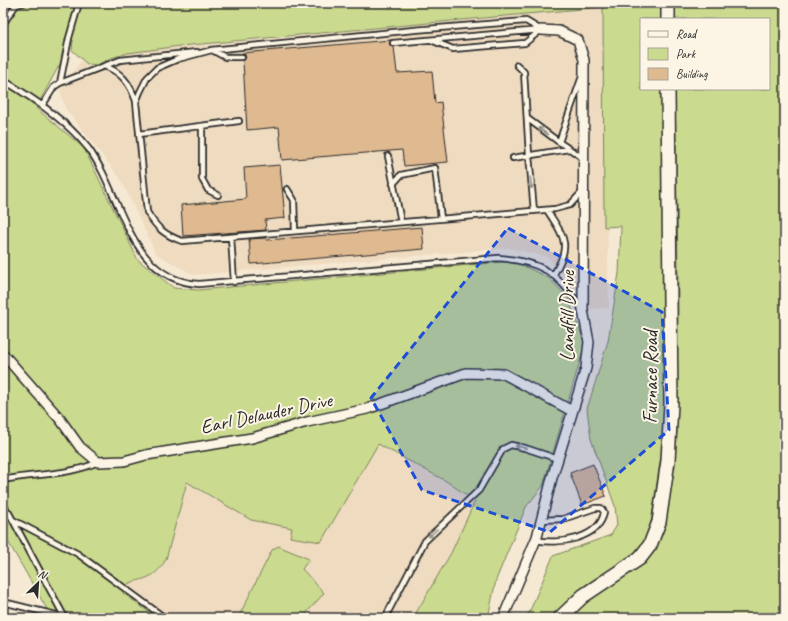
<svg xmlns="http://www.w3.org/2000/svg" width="788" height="621" viewBox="0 0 788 621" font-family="Caveat,sans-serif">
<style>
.built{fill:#efdbc0}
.green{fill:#cada8e;stroke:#7a825c}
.building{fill:#dfb990;stroke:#2b2b2b}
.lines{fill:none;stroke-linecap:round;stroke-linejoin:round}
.service-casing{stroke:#2b2b2b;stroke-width:8}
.minor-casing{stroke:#2b2b2b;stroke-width:12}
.secondary-casing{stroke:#2b2b2b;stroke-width:16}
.service{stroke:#fcf5e5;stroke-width:4.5}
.minor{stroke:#fcf5e5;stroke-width:9}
.secondary{stroke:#fcf5e5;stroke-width:13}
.oneway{stroke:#949088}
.marked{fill:#1d4ed8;fill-opacity:0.2;stroke:#1d4ed8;stroke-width:3;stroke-dasharray:8 5;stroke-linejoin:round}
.labels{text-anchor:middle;stroke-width:4;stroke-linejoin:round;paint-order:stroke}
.street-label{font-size:20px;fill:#2b2b2b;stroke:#fcf5e5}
</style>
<rect width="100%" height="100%" fill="#f6e9d4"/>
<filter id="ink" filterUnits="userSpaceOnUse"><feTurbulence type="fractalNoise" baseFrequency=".025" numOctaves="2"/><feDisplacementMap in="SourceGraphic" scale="8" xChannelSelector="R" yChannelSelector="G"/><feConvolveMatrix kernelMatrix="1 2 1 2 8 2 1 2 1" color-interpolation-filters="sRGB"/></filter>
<g filter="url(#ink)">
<path class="built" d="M603,7L609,308L591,309L548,257L508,248L194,275L156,254L120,178L65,108L60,90L87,53L227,43Z
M378,444L446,481L476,501L451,553L413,618H302L323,593L302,569L309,559L278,546L272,550L238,618H157L123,593L129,583L153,576L161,569L166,559L187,482L251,520L292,528L290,537Z"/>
<path class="green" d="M3,3H662V19H641V89H663L665,375L663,442L650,529C640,557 611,568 587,584C573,594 562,606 551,618H522L529,613L553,556L611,535L617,525L615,506L591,439L587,409L608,341L619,273L621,226L604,227L603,7L180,46L128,53L111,58L97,65L87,64L72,50L73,40L36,108L84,148L138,260L174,288L198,290L513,261L549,278L568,298L585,344L543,486L526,507L496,580L488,618H413L451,553L475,501L446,481L378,444L321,542L290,537L292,528L251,520L187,482L166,559C157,577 147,578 129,583L123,593L157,618H52L3,533Z
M674,3H785V618H569L591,597L615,581L662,526L677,433L678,268L675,89H769V19H674Z
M278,546L309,559L302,569L324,593L302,618H238L272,550Z"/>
<path class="building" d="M391,40L389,44L394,47L397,73L432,71L435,103L441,102L448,162L404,166L402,150L282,160L279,127L247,130L243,61L246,57L242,53Z
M280,165L285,218L265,220L266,230L183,236L181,205L246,199L244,168Z
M422,227L424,249L251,264L249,239L266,238L267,240Z
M593,464L606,496L582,505L570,473Z"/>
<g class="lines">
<defs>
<path id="service" d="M3,24L16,5L23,3
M431,40L453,49L525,43L541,30
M393,43L541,30
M211,50L414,30L513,22L526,21L541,30
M242,57H225L212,50L178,59L157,68L147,78L140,92L136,102L147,212C156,227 164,235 182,241L555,209L570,205L582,192
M517,65L524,72L529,155L534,211
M104,66C122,72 130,84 136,101
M581,79L559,142L583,158
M3,80C33,98 66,120 88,148C123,195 128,280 199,284L498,258C541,261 557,272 581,308
M60,83L69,38L79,3
M42,106L54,87L60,83L120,60L197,52
M528,119L559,142
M202,126V179L208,190L218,195
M139,134L239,121
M388,156L401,222
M513,158L569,149
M393,184L401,175L435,168L441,219
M287,189L294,200L295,231
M547,210C564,237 572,244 554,274
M231,237L234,282
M3,480C34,473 69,476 98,462
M3,505L9,513L65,618
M13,520L78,554L165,618
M536,540C558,545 600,539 604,512L601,508H595L563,519L541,520
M3,602L64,617
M388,618V612L425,541L479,490L503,449L511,445L525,448L558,459"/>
<path id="minor" d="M3,354L60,419L80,447L98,462L124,461L146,455L252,438L307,422L367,409L466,373L504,374L572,411
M503,618L537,537L552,478L586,368L589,342L583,310L584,60L578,40L559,31L541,30"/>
<path id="secondary" d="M668,3V19
M560,618L583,596L640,558L650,545L659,522L668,461L671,404L668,89"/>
</defs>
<use href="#service" class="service-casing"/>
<use href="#minor" class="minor-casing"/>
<use href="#secondary" class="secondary-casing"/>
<use href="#service" class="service"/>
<use href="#minor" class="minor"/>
<use href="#secondary" class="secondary"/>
</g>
<defs><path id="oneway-shaft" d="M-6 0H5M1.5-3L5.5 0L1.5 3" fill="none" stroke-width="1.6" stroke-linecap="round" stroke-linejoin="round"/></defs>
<g class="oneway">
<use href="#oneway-shaft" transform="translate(543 131) rotate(-143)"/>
<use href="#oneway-shaft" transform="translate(531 183) rotate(84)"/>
<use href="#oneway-shaft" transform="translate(521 447) rotate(-167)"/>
<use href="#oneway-shaft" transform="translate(433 533) rotate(138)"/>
</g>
</g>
<path class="marked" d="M508,228L662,312L669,430L550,532L422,490L371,398Z"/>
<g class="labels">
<g class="street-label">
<text transform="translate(567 316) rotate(-90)" y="7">Landfill Drive</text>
<text transform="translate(650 377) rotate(-90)" y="7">Furnace Road</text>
<text transform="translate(266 413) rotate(-12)" y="7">Earl Delauder Drive</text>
</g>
</g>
<rect width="788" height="621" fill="none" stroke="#fcf5e5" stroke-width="16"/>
<rect x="8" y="8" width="772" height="605" fill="none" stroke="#2b2b2b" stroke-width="1.5" filter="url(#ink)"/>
<rect x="640" y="18" width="130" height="72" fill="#fcf5e5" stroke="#a8a49b"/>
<rect x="648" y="31" width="20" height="6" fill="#fcf5e5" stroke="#a8a49b"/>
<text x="676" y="38" font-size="12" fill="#2b2b2b">Road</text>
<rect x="648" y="48" width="20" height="12" fill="#cada8e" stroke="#a8a49b"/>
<text x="676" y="58" font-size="12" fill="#2b2b2b">Park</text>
<rect x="648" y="68" width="20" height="12" fill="#dfb990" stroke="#a8a49b"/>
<text x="676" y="78" font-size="12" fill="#2b2b2b">Building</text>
<g transform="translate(38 583) rotate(25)" stroke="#fcf5e5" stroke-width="3" paint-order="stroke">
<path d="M0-3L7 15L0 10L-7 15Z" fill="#2b2b2b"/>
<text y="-6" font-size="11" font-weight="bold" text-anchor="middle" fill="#2b2b2b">N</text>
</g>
</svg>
